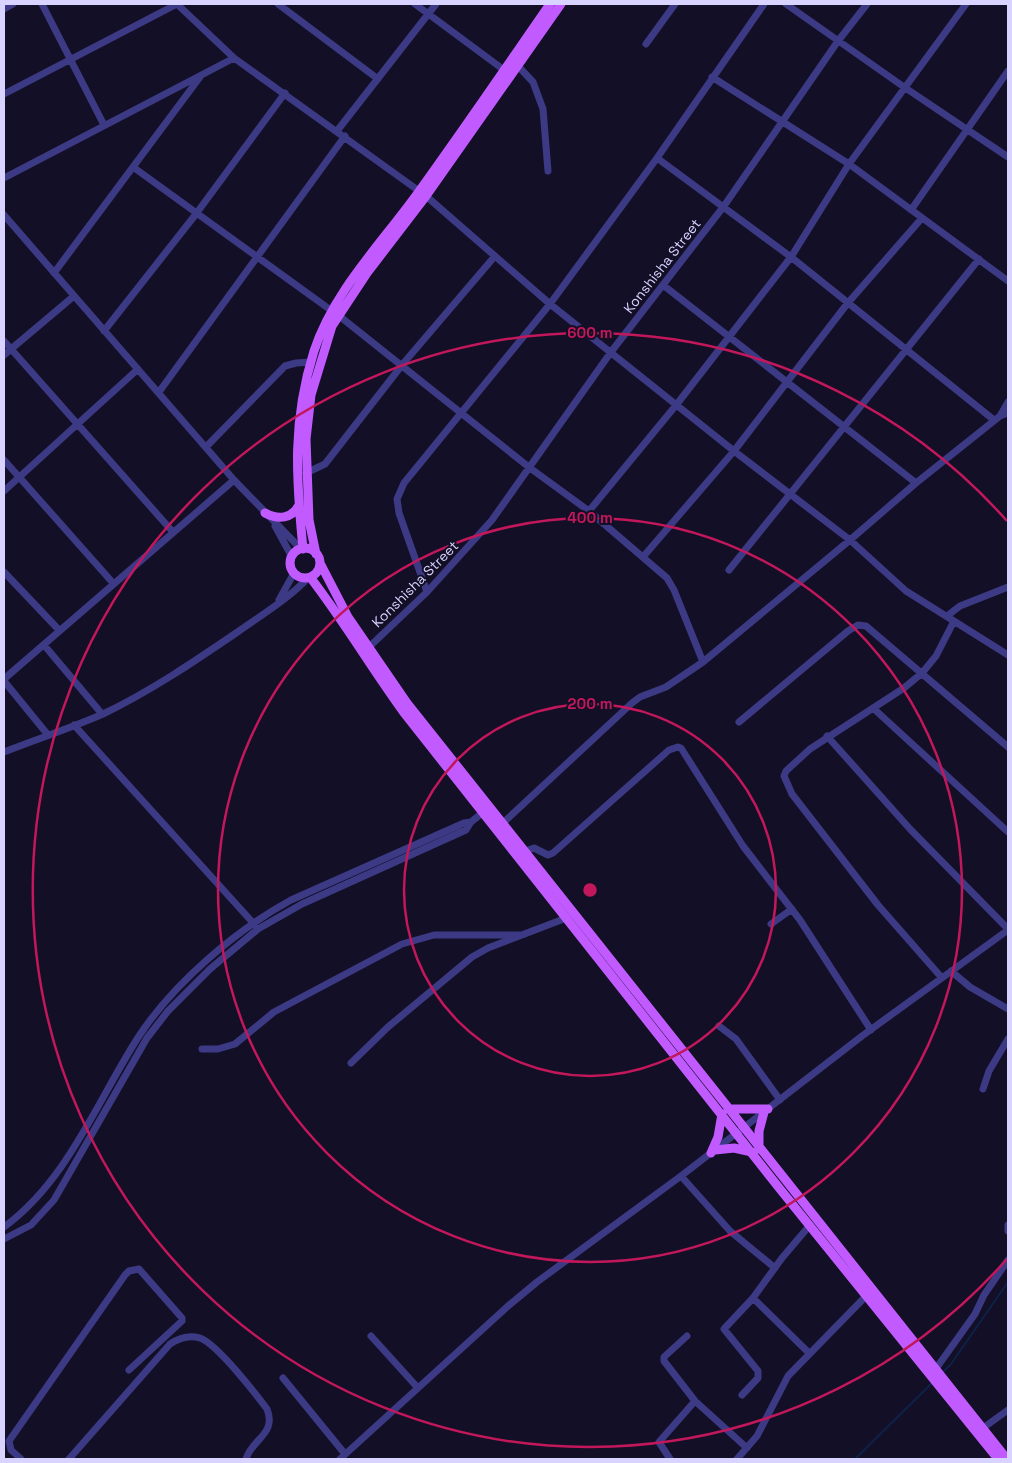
<svg xmlns="http://www.w3.org/2000/svg" width="1012" height="1463" viewBox="0 0 1012 1463" font-family="'Space Grotesk',sans-serif">
<style>
.lines{fill:none;stroke-linecap:round;stroke-linejoin:round}
.stream{stroke:#0c2248;stroke-width:2}
.minor{stroke:#3d3a85;stroke-width:7}
.major{stroke:#c25bff;stroke-width:9}
.ring{fill:none;stroke:#c2185b;stroke-width:2.5}
.labels{text-anchor:middle;stroke-width:4;stroke-linejoin:round;paint-order:stroke}
.street-label{font-size:14px;fill:#d9d4ff;stroke:#130f26}
.centre{fill:#c2185b;stroke:#130f26;stroke-width:2.5}
.ring-label{font-size:15px;text-anchor:middle;font-weight:bold;fill:#c2185b;stroke:#130f26;stroke-width:4;stroke-linejoin:round;paint-order:stroke}
</style>
<rect width="100%" height="100%" fill="#130f26"/>
<g class="lines">
<path class="stream" d="M942,1373L951,1364L1008,1282
M855,1459L933,1382"/>
<path class="minor" d="M42,4L104,125
M177,4L234,58L426,196L550,304L734,451L850,540L906,591L1008,655
M278,4L378,79
M415,4L504,70
M786,4L904,87L1008,157
M4,9L13,4
M646,44L675,4
M518,66L533,82L543,109L548,171
M712,77L849,164L1008,281
M4,94L177,4
M337,131L436,4
M657,158L791,257L994,420
M133,167L332,311
M4,178L234,58
M911,210L1008,71
M4,215L234,480L301,549
M54,273L200,77
M663,285L916,483
M338,315L530,468L589,511L667,578L674,590L703,662
M104,331L196,214L285,93
M4,341L172,531
M4,355L74,296
M159,392L345,136
M1000,416L1008,402
M206,447L285,366L296,363L311,362
M4,460L113,583
M306,473L325,464L402,365L495,256
M4,491L138,369
M589,511L677,404L791,257L849,164L966,4
M275,526L292,557
M643,557L734,451L847,304L922,218
M729,570L979,259
M4,572L59,630
M427,592L399,513L397,499L404,483L550,304L657,158L764,4
M279,600L294,573
M947,616L960,606L1008,587
M44,645L102,714
M368,648L427,592L492,520L611,352L724,206L838,41L867,4
M4,679L234,480
M4,681L48,735
M873,708L1008,832
M739,722L848,631L858,625L866,626L1008,747
M74,725L255,925
M827,736L910,829L1008,929
M4,752C37,739 71,728 103,714C151,691 195,661 239,631C263,614 288,599 308,578
M504,822L632,703L640,697L666,687L703,662L850,540L916,483L1000,416L1008,413
M526,851L534,848L548,855L553,853L669,750L678,747L681,748L743,846L800,920L871,1030
M771,924L792,909
M951,971L970,987L1008,1009
M942,978L878,905L792,794L784,776L786,771L810,749L904,688L922,673L936,656L954,621
M719,1026L736,1039L780,1100
M202,1049H218L235,1044L274,1012L402,944L434,935H522
M351,1063L388,1027L472,957L488,948L569,917
M983,1089L989,1071L1008,1039
M681,1176L730,1231L775,1268
M1008,1225V1231
M4,1227C68,1180 97,1101 139,1036C174,983 236,930 291,900L464,823L471,822
M4,1239L31,1225L54,1200L147,1038L168,1011L210,969L258,929L302,904L466,830L471,822L486,810
M753,1298L809,1353
M371,1336L418,1388
M687,1336L664,1357V1361L695,1401
M935,1370L975,1314L984,1295L1008,1260
M283,1378L345,1454
M742,1395L758,1378V1371L724,1329L753,1298L782,1258L810,1225
M983,1428L1008,1410
M21,1459L11,1450L9,1441L125,1275L129,1271L139,1269L182,1318V1321L129,1370
M69,1459L170,1344C179,1338 190,1335 200,1338C217,1344 255,1393 267,1409C277,1434 252,1439 246,1459
M340,1459L508,1306L537,1282L681,1176L862,1036L1008,930
M670,1459L659,1442L695,1401L747,1448
M737,1459L757,1436L788,1376L867,1295"/>
<path class="major" d="M265,513C278,520 292,519 299,505
M290 563a15 15 0 1 1 30 0a15 15 0 1 1-30 0Z
M303,549C296,477 292,421 314,351C334,290 384,241 420,190C464,129 507,66 550,4
M316,554L309,520L306,439L311,395L332,326L367,273L426,196L561,4
M320,563L348,617L407,703L1007,1459
M310,577C344,621 372,669 405,714L780,1189L998,1459
M728,1109H768
M759,1149V1131L764,1112
M715,1150L734,1148L752,1152
M711,1153L718,1137L722,1114"/>
</g>
<g class="ring">
<circle cx="590" cy="890" r="186"/>
<circle cx="590" cy="890" r="372"/>
<path d="M1007 1259A557 557 0 1 1 1007 521"/>
</g>
<g class="labels">
<g class="street-label">
<text transform="translate(662 266) rotate(-52)" y="5">Konshisha Street</text>
<text transform="translate(415 584) rotate(-45)" y="5">Konshisha Street</text>
</g>
</g>
<circle cx="590" cy="890" r="8" class="centre"/>
<g class="ring-label">
<text x="590" y="338">600 m</text>
<text x="590" y="523">400 m</text>
<text x="590" y="709">200 m</text>
</g>
<rect width="1012" height="1463" fill="none" stroke="#d9d4ff" stroke-width="10"/>
</svg>
